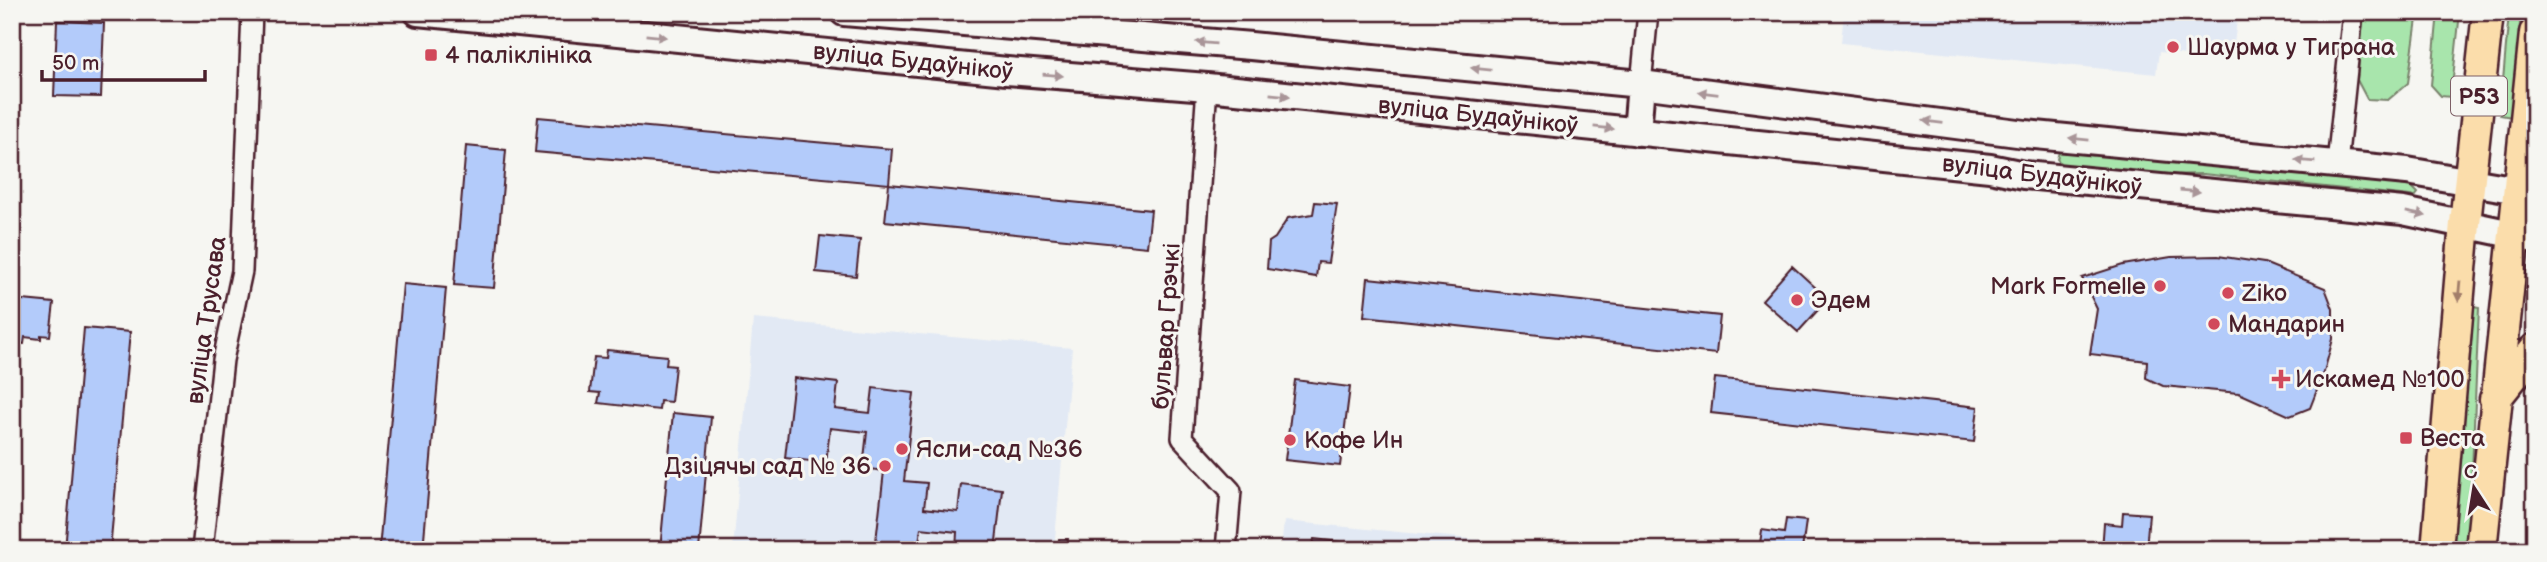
<svg xmlns="http://www.w3.org/2000/svg" width="2547" height="562" viewBox="0 0 2547 562" font-family="'Balsamiq Sans',sans-serif">
<style>
.built{fill:#e2e9f4}
.green{fill:#a8e5ac;stroke:#79826c;stroke-width:2}
.building{fill:#b3cbfa;stroke:#4a1f2b;stroke-width:2}
.lines{fill:none;stroke-linecap:round;stroke-linejoin:round}
.street-casing{stroke:#4a1f2b;stroke-width:24}
.secondary-casing{stroke:#4a1f2b;stroke-width:32}
.primary-casing{stroke:#4a1f2b;stroke-width:35}
.street{stroke:#f6f6f2;stroke-width:19}
.secondary{stroke:#f6f6f2;stroke-width:26}
.primary{stroke:#fbddab;stroke-width:30}
.oneway{fill:#a99598}
.oneway2{fill:#a27e6b}
.poi-dot{fill:#d1495b;stroke:#f6f6f2;stroke-width:2.5}
.labels{text-anchor:middle;stroke-width:6;stroke-linejoin:round;paint-order:stroke}
.shield{fill:#f6f6f2;stroke:#7e6067;stroke-width:2}
.shield-label{font-size:23px;font-weight:bold;fill:#4a1f2b}
.poi-label{font-size:24px;fill:#4a1f2b;stroke:#f6f6f2;text-anchor:start}
.street-label{font-size:24px;fill:#4a1f2b;stroke:#f6f6f2}
</style>
<rect width="100%" height="100%" fill="#f6f6f2"/>
<filter id="ink" filterUnits="userSpaceOnUse"><feTurbulence type="fractalNoise" baseFrequency=".0143" numOctaves="2"/><feDisplacementMap in="SourceGraphic" scale="14" xChannelSelector="R" yChannelSelector="G"/><feConvolveMatrix kernelMatrix="1 2 1 2 8 2 1 2 1" color-interpolation-filters="sRGB"/></filter>
<g filter="url(#ink)">
<path class="built" d="M1844,12H2238L2232,60L2159,52L2156,74L1841,43Z
M753,319L1072,348L1054,550H733Z
M1284,521L1586,550H1281Z"/>
<path class="green" d="M2364,12H2418L2408,83L2388,100L2367,99L2357,80Z
M2438,12H2460L2451,97L2441,96L2431,85Z
M2509,12H2521L2512,117L2500,115Z
M2065,149L2411,186L2418,193L2415,197L2410,196L2203,174L2163,175L2071,167L2061,164L2057,159L2059,152Z
M2474,307L2479,308L2469,541L2468,550H2452Z"/>
<path class="building" d="M57,21L104,23L101,97L54,96Z
M538,117L892,149L889,184L535,152Z
M466,146L506,150L494,288L454,285Z
M889,184L1151,210L1147,247L885,221Z
M1315,202L1337,204L1328,263L1318,262L1316,277L1267,269L1269,242L1275,238L1288,218L1313,214Z
M820,236L860,240L856,276L816,272Z
M2218,256L2264,263L2325,288L2333,309V339L2324,372L2310,408L2290,416L2239,393L2163,386L2146,378L2147,361L2090,354L2097,309L2082,278L2123,265L2171,257Z
M1792,266L1828,299L1798,332L1762,300Z
M1368,278L1720,316L1716,354L1364,316Z
M403,284L446,288L423,550H379Z
M12,299L54,303L50,336L41,335V339L25,337L24,344L12,343Z
M84,328L130,332L110,550H65Z
M607,350L667,356L666,365L675,366L671,402L660,401L659,410L598,403L600,393L590,392L594,357L606,358Z
M794,378L838,383L835,409L870,413L873,388L914,393L904,481L927,483L924,508L958,512L961,484L1002,489L995,550H956L957,532L921,528L918,550H875L884,471L863,468L867,432L830,428L826,463L785,458Z
M1715,378L1978,407L1974,442L1711,413Z
M1295,380L1350,387L1340,466L1285,460Z
M673,413L711,417L699,550H660Z
M2123,512L2149,514L2146,550H2102L2104,523L2122,525Z
M1786,519L1806,521L1802,550H1759L1762,530L1784,533Z
M1059,539H1068L1067,550H1058Z
M1314,539L1357,544V550H1312Z"/>
<g class="lines">
<defs>
<path id="street" d="M1641,84L1648,12
M1207,87L1182,438L1231,491L1226,550
M2337,164L2353,12
M202,550L223,360L242,271L252,12"/>
<path id="secondary" d="M418,12L1007,71L1207,87L1990,168L2024,175L2403,211L2535,239
M844,12L1251,46L1641,84L2025,134L2407,171L2535,193
M1637,132L1641,84"/>
<path id="primary" d="M2495,399L2535,349
M2437,550L2465,223L2488,12
M2481,550L2535,33"/>
</defs>
<use href="#street" class="street-casing"/>
<use href="#secondary" class="secondary-casing"/>
<use href="#primary" class="primary-casing"/>
<use href="#street" class="street"/>
<use href="#secondary" class="secondary"/>
<use href="#primary" class="primary"/>
</g>
<defs><path id="oneway-solid" d="M-6-.8H1V-3.2L6.5 0L1 3.2V.8H-6Z" transform="scale(1.75)"/></defs>
<g class="oneway">
<use href="#oneway-solid" transform="translate(656 36) rotate(6)"/>
<use href="#oneway-solid" transform="translate(1206 43) rotate(-175)"/>
<use href="#oneway-solid" transform="translate(1481 69) rotate(-174)"/>
<use href="#oneway-solid" transform="translate(1053 75) rotate(5)"/>
<use href="#oneway-solid" transform="translate(1708 93) rotate(-173)"/>
<use href="#oneway-solid" transform="translate(1280 95) rotate(6)"/>
<use href="#oneway-solid" transform="translate(1933 122) rotate(-173)"/>
<use href="#oneway-solid" transform="translate(1604 128) rotate(6)"/>
<use href="#oneway-solid" transform="translate(2079 139) rotate(-174)"/>
<use href="#oneway-solid" transform="translate(2305 161) rotate(-175)"/>
<use href="#oneway-solid" transform="translate(2190 191) rotate(5)"/>
<use href="#oneway-solid" transform="translate(2416 214) rotate(11)"/>
</g>
<use class="oneway2" href="#oneway-solid" transform="translate(2459 291) rotate(95)"/>
</g>
<g class="poi-dot">
<circle cx="2173" cy="47" r="7"/>
<rect x="424" y="48" width="14" height="14" rx="3.5"/>
<circle cx="2160" cy="286" r="7"/>
<circle cx="2228" cy="293" r="7"/>
<circle cx="1797" cy="300" r="7"/>
<circle cx="2214" cy="324" r="7"/>
<path d="M2277.5 368.5h7v7h7v7h-7v7h-7v-7h-7v-7h7z"/>
<rect x="2399" y="431" width="14" height="14" rx="3.5"/>
<circle cx="1290" cy="440" r="7"/>
<circle cx="902" cy="449" r="7"/>
<circle cx="885" cy="466" r="7"/>
</g>
<g class="labels">
<rect class="shield" x="2451" y="76.5" width="56" height="39" rx="5"/>
<g class="shield-label">
<text x="2479" y="104">Р53</text>
</g>
<g class="poi-label">
<text x="2187" y="55">Шаурма у Тиграна</text>
<text x="445" y="63">4 паліклініка</text>
<text x="2146" y="294" text-anchor="end">Mark Formelle</text>
<text x="2242" y="301">Ziko</text>
<text x="1811" y="308">Эдем</text>
<text x="2228" y="332">Мандарин</text>
<text x="2295" y="387">Искамед №100</text>
<text x="2420" y="446">Веста</text>
<text x="1304" y="448">Кофе Ин</text>
<text x="916" y="457">Ясли-сад №36</text>
<text x="871" y="474" text-anchor="end">Дзіцячы сад № 36</text>
</g>
<g class="street-label">
<text transform="translate(913 61) rotate(6)" y="8">вуліца Будаўнікоў</text>
<text transform="translate(1478 115) rotate(6)" y="8">вуліца Будаўнікоў</text>
<text transform="translate(2042 175) rotate(7)" y="8">вуліца Будаўнікоў</text>
<text transform="translate(206 320) rotate(-82)" y="8">вуліца Трусава</text>
<text transform="translate(1166 326) rotate(-86)" y="8">бульвар Грэчкі</text>
</g>
</g>
<rect width="2547" height="562" fill="none" stroke="#f6f6f2" stroke-width="42"/>
<rect x="21" y="21" width="2505" height="520" fill="none" stroke="#4a1f2b" stroke-width="2.5" filter="url(#ink)"/>
<g transform="translate(2474 488) rotate(348)" stroke="#f6f6f2" stroke-width="5" paint-order="stroke">
<path d="M0-5L12 26L0 18L-12 26Z" fill="#4a1f2b"/>
<text y="-10" font-size="19" font-weight="bold" text-anchor="middle" fill="#4a1f2b">С</text>
</g>
<path d="M42 70v10h163v-10" fill="none" stroke="#4a1f2b" stroke-width="3.5"/>
<text x="52" y="70" font-size="21" fill="#4a1f2b" stroke="#f6f6f2" stroke-width="5" paint-order="stroke">50 m</text>
</svg>
